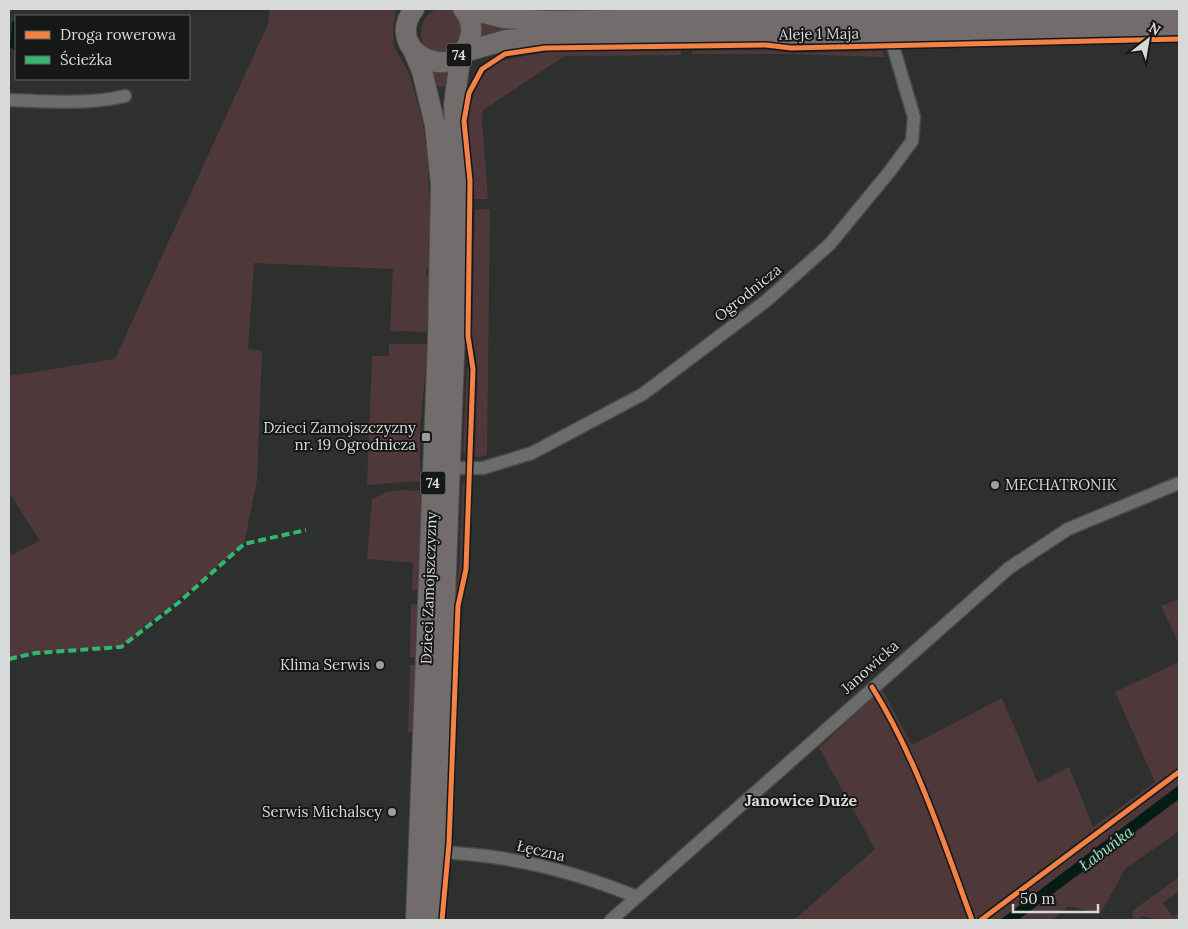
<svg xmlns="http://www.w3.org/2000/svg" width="1188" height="929" viewBox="0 0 1188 929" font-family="Lora,serif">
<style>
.green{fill:#4f3839}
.water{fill:#041c15}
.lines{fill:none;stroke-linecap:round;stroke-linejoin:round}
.street-casing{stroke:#484b4a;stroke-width:15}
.primary-casing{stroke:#484b4a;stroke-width:22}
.street{stroke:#6b6c6c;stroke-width:12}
.primary{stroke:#726c6c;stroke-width:20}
.quiet{stroke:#33b770;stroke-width:4;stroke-dasharray:8 4;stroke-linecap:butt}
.cycleway-casing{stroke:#161818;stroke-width:8}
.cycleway{stroke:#f48246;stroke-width:5}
.poi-dot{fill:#9c9e9d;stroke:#161818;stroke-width:2}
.labels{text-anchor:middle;stroke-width:4;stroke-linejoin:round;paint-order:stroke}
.shield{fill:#161818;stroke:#9da09e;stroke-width:1}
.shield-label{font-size:14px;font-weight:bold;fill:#d7dad8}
.street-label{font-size:15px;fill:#d7dad8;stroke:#161818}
.poi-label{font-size:15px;fill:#d7dad8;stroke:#161818;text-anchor:end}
.neighbourhood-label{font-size:16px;font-weight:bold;fill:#d7dad8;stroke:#161818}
.water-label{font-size:16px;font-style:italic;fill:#96e0c7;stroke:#161818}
</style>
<rect width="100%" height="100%" fill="#2d302f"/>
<path class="green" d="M270,9H396L393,26L394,47L409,73L422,119L427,153L430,206L429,268H427L426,275L429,276L427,332L390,331L393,269L254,263L248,349L262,351L257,480L244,544L121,647L36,653L9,659V556L40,541L9,492V376L115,359L268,24Z
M437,9L452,10L462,19V45L439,56L423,44C418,30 422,16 437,9Z
M518,9H647L636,13Z
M475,20L514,26L513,35L480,42Z
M770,50L791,53L882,51L886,57L782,54H692V51Z
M551,51H681V55L565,56L483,110L482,120L488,199H475L468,123L470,107L477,84L487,71L499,61Z
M430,65H453L449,86L433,87Z
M490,209L487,455L475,458L478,368L472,336L475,210Z
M469,211L466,337L469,351L463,347L465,215Z
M389,344H427C426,390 415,435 422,481L367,485L372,356H389Z
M471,363V371L468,459L463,450L467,370Z
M467,477L464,572L456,608L447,844L445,843L452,612L459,571L462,485Z
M400,490L422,491L418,590H412L413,563L367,559L372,500L385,492Z
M1179,599V644L1161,606Z
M411,604H418L416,657H410Z
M1179,662V831L1125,869L1100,914L1069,906L1052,920H794L875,849L819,748L882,689L912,745L1002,698L1038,783L1069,767L1093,827L1155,782L1115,692Z
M410,665H415L413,733L408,732Z
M1179,877V891L1163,903L1173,917L1179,913V920H1161L1141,916L1140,920H1133L1132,911Z"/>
<path class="water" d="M16,19V50L11,48L10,45L12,23Z
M1179,785V799L1018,920H1000Z"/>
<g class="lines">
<defs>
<path id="street" d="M9,100C47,101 88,105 125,96
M450,468H483L532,453L643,394L766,301L830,244L890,171L912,141L914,117L893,46L891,27
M435,852C504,854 574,871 637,897
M611,920L1009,568L1068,529L1179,483"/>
<path id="primary" d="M414,9C381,53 458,87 470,38C473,27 470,17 463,9
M468,9L504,18L547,21L1179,12
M413,50L422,71L435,125L441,185L438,338L416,920
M433,920L455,329L457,188L454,104L461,53L506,40L560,37L1179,28"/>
</defs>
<use href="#street" class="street-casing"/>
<use href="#primary" class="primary-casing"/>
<use href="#street" class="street"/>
<use href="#primary" class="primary"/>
<path class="quiet" d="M9,659L36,653L121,647L178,603L244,544L306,530"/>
<defs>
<path id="cycleway" d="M872,687C917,759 943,841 972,920
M442,920L449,843L458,606L466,569L473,369L468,336L470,181L464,121L469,93L482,69L505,54L545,48L766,45L791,48L1179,39
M981,920L1179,772"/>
</defs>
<use href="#cycleway" class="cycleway-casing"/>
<use href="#cycleway" class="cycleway"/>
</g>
<g class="poi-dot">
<rect x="421" y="432" width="10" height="10" rx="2.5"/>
<circle cx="995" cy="485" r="5"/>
<circle cx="380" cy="665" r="5"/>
<circle cx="392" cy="812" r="5"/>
</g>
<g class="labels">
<g class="shield">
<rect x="446.5" y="43.5" width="25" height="23" rx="4"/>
<rect x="420.5" y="471.5" width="25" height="23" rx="4"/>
</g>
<g class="shield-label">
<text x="459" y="60">74</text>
<text x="433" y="488">74</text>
</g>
<g class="street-label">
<text transform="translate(819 34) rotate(-1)" y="5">Aleje 1 Maja</text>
<text transform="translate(748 293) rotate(-39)" y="5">Ogrodnicza</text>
<text transform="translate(429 588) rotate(-88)" y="5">Dzieci Zamojszczyzny</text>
<text transform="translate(870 667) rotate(-42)" y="5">Janowicka</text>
<text transform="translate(541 851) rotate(13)" y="5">Łęczna</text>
</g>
<g class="poi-label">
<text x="416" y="433">Dzieci Zamojszczyzny<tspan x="416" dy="17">nr. 19 Ogrodnicza</tspan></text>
<text x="1005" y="490" text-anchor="start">MECHATRONIK</text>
<text x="370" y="670">Klima Serwis</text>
<text x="382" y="817">Serwis Michalscy</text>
</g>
<g class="neighbourhood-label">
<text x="801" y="806">Janowice Duże</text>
</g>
<g class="water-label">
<text transform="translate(1106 848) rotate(-37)" y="6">Łabuńka</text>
</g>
</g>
<rect width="1188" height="929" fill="none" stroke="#d7dad8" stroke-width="20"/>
<rect x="15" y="15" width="175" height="65" fill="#161818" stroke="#636665"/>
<rect x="25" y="31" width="25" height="8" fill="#f48246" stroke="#636665"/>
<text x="60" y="40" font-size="15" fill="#d7dad8">Droga rowerowa</text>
<rect x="25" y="56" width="25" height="8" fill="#33b770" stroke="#636665"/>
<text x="60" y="65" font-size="15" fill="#d7dad8">Ścieżka</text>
<g transform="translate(1148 40) rotate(31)" stroke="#161818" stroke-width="4" paint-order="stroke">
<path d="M0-4L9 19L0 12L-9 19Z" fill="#d7dad8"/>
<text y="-8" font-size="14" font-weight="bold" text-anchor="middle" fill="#d7dad8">N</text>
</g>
<path d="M1013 904v8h85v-8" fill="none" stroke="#d7dad8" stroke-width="2.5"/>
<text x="1020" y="904" font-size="15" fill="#d7dad8" stroke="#161818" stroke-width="4" paint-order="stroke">50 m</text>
</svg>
